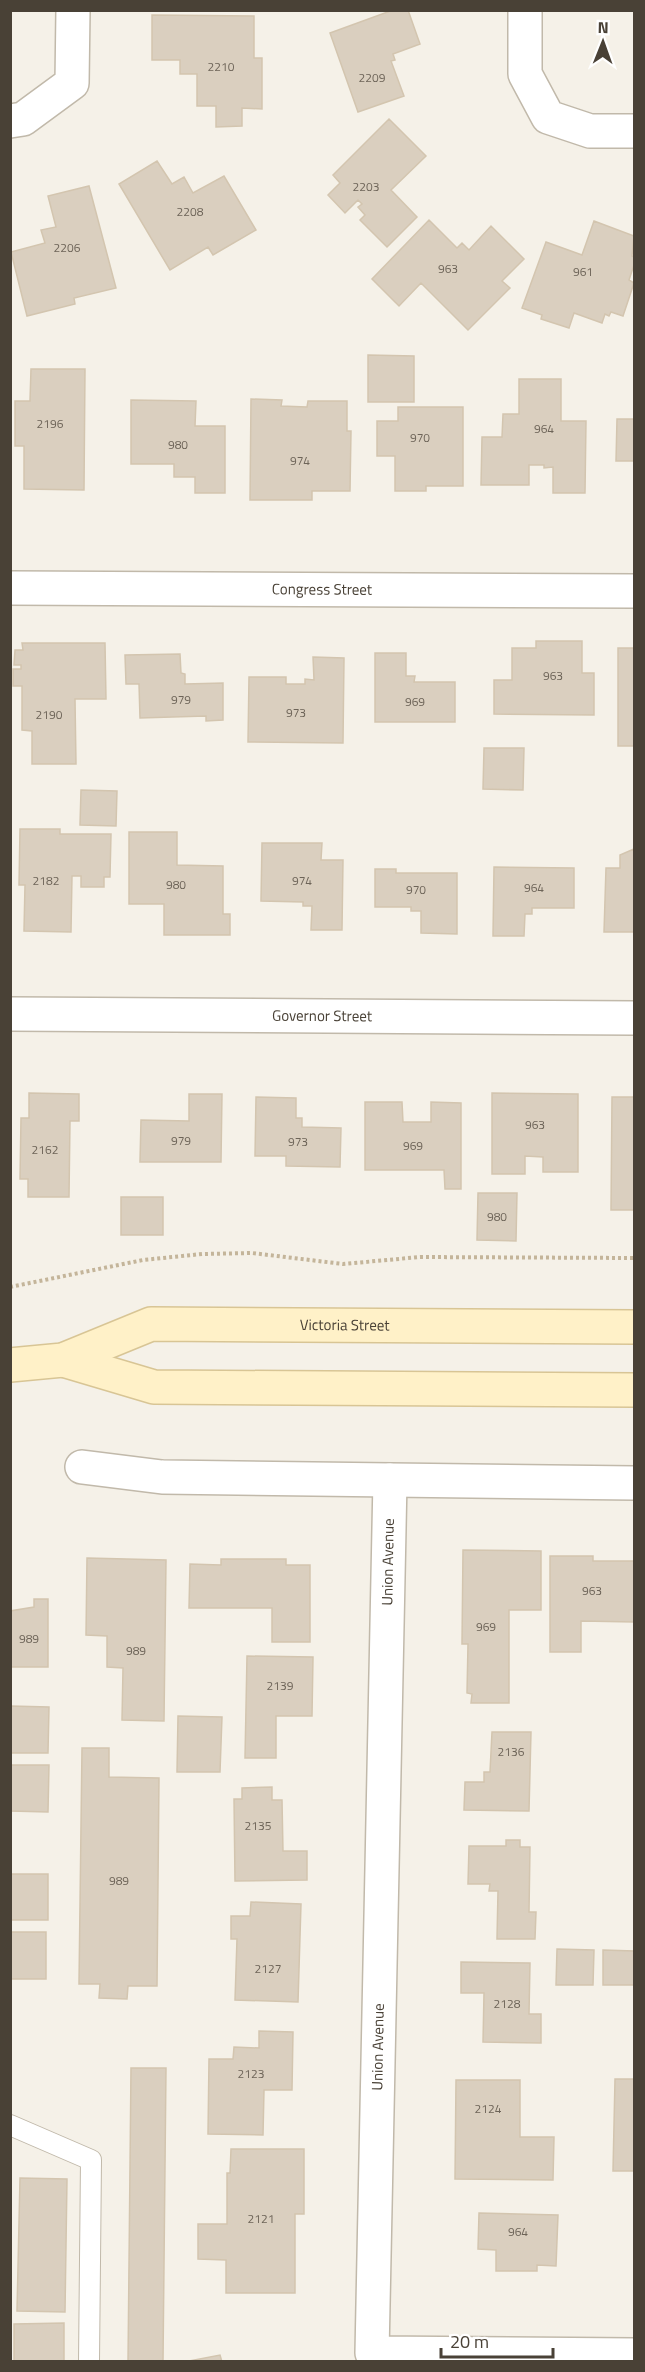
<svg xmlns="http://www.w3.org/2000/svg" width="645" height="2372" viewBox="0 0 645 2372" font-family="'Titillium Web',sans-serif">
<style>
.building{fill:#dacfbf;stroke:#d3c5af;stroke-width:1.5}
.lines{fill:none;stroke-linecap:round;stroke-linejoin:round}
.service-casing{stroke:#c1b9aa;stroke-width:22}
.minor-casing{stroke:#c1b9aa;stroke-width:36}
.secondary-casing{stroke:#d8c595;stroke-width:36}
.path{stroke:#c4b59a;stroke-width:4;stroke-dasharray:3 3;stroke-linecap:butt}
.service{stroke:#fff;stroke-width:20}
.minor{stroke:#fff;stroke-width:33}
.secondary{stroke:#fff1c8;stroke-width:33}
.labels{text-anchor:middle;stroke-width:4.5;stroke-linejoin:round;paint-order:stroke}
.number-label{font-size:12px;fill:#6d6458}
.street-label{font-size:15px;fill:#494136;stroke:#fff}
</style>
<rect width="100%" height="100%" fill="#f5f1e8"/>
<path class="building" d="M393,10H408L420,44L393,54L395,60L391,61L404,96L358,112L330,33Z
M152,15L254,16V58H262V109L242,108V126L216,127V106H197V74H180V60H152Z
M389,119L426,156L391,190L417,217L387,247L360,220L365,215L358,207L362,204L358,200L345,213L328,195L340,183L333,175Z
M157,161L172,184L184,177L193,193L224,176L256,230L213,255L208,247L170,270L119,184Z
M89,186L116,288L74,298L75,304L27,316L11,252L45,243L41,230L56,227L48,196Z
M429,220L457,248L462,243L469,250L491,226L524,259L502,281L510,288L468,330L421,283L399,306L372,279Z
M594,221L634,236L632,256L634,257V265L629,280L634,283L623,316L611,312L609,316L605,314L602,323L574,313L569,328L541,319L542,315L522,308L546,242L582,255Z
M368,355L414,356V402H368Z
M31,369H85L84,490L24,489V446H15V401H30Z
M519,379H561V421H586L585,493H553V467L544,468V465H529V485H481L482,437H502L503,414H519Z
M251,399L282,400L281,406L307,407L308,401H347V431H351L350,491H312V500H250Z
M131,400L196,401L195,426H225V493H195V477H174V464H131Z
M398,407H463V486H426V491H395V456H377V421H398Z
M617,419H634V461H616Z
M536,641H582V673H594V715L494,714V680H512V648H536Z
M22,643H105L106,699H75L76,764H32V731L22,730V686H13V669H21V665H14L15,650H23Z
M618,648H634V746H618Z
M375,653H406V676H415L414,682H455V722H375Z
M180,654L181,673L185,674V684L223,683V720L206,721V716L140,718L139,684H126L125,655Z
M313,657L344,658L343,743L248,742L249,677H286V684H305V679L314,680Z
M484,748H524L523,790L483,789Z
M81,790L117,791L116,826L80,825Z
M20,829H60V834H111L110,877H104V887H81V876H72L71,932L24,931L25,885H19Z
M129,832H177V865L223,866V914H230V935H164V904H129Z
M262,843H322L321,860H343L342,930H311L312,906H303V902L261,901Z
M634,849V932H604L606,868H620V855Z
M494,867L574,868V908H532V914H525L524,936H493Z
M375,869H396V873H457V934L421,933V911H411V907H375Z
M29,1093L79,1094V1121H70L69,1197H28V1179H20L21,1118H29Z
M492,1093L578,1094V1172H543V1157L525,1156V1174H492Z
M189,1094H222L221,1162H140L141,1120L189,1121Z
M256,1097L296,1098V1118H302V1127L341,1128L340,1167L286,1166V1156H255Z
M612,1097H634V1210H611Z
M365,1102H402L403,1122H431V1102L461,1103V1189H445L444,1170H365Z
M478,1193H517L516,1241L477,1240Z
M121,1197H163V1235H121Z
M463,1550L541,1551V1610H509V1703H471L472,1694L467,1693L468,1644H462Z
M550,1556H593V1561H634V1622L581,1621V1652H550Z
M87,1558L166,1560L164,1721L122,1720L123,1668L107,1667V1636L86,1635Z
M221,1559H286V1565H310V1642H272V1608H189L190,1564L221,1565Z
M34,1599H48V1667H10V1611L34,1607Z
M247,1656L313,1657L312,1716H276V1758H245Z
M10,1706L49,1707L48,1753H10Z
M178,1716L222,1717L220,1772H177Z
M492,1732H531L529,1811L464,1810L465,1782H484V1772H490Z
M82,1748H109V1777L159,1778L157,1986H128L127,1999L99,1998L100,1984H79Z
M10,1765H49L48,1812L10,1811Z
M272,1787V1800H282L283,1851H307V1880L235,1881L234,1799H242V1788Z
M506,1840H520V1847H530L529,1912H536L535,1939H497L498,1891H489L490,1884H468L469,1846H506Z
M10,1874H48V1920H10Z
M251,1902L301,1904L298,2002L235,2000L237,1939H231V1916H250Z
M10,1932H46V1979H10Z
M557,1949L594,1950L593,1985H556Z
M603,1950L634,1951V1985H603Z
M461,1962L530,1963L529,2014H541V2043L483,2042L484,1993H461Z
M259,2031L293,2032L292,2090H264L263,2135L208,2134L209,2059H233L234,2047L259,2048Z
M131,2068H166L163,2362H128Z
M615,2079H634V2171H613Z
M456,2080H520V2137H554L553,2180L455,2179Z
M231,2149H304V2214H295V2293H226V2260L198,2259V2224H227V2173H230Z
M20,2178L67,2179L65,2312L17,2311Z
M479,2213L558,2215L556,2266L537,2265V2271H496V2250L478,2249Z
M64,2323V2362H14V2324Z
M220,2355L222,2362H184Z"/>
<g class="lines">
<defs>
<path id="service" d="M10,2125L91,2160L89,2362"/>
<g id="minor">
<path d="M525,10V74L548,117L590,131H634"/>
<path d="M10,121L23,119L72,83L73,10"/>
<path id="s1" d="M10,588L634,591"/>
<path id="s2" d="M10,1014L634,1018"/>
<path d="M82,1467L162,1477L634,1483"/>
<path d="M390,1480L372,2353L634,2355"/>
</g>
<g id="secondary">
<path d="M63,1360L154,1387L634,1390"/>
<path id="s3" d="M10,1365L63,1360L151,1324L634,1327"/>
</g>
</defs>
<use href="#service" class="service-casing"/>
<use href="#minor" class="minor-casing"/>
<use href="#secondary" class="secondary-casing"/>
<path class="path" d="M10,1287L143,1260L202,1254L252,1253L343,1264L420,1257L634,1258"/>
<use href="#service" class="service"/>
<use href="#minor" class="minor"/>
<use href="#secondary" class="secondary"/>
</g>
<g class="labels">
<g class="number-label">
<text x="221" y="71">2210</text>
<text x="372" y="82">2209</text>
<text x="366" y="191">2203</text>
<text x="190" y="216">2208</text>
<text x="67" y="252">2206</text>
<text x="448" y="273">963</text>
<text x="583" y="276">961</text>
<text x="50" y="428">2196</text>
<text x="544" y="433">964</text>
<text x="420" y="442">970</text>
<text x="178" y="449">980</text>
<text x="300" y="465">974</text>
<text x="553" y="680">963</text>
<text x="181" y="704">979</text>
<text x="415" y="706">969</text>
<text x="296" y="717">973</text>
<text x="49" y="719">2190</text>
<text x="46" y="885">2182</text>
<text x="302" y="885">974</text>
<text x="176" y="889">980</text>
<text x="534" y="892">964</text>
<text x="416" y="894">970</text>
<text x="535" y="1129">963</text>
<text x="181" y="1145">979</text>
<text x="298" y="1146">973</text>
<text x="413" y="1150">969</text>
<text x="45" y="1154">2162</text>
<text x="497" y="1221">980</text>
<text x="592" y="1595">963</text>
<text x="486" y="1631">969</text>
<text x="29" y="1643">989</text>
<text x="136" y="1655">989</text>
<text x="280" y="1690">2139</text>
<text x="511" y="1756">2136</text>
<text x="258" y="1830">2135</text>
<text x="119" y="1885">989</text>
<text x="268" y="1973">2127</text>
<text x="507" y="2008">2128</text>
<text x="251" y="2078">2123</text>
<text x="488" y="2113">2124</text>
<text x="261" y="2223">2121</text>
<text x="518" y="2236">964</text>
</g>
<g class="street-label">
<text dy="5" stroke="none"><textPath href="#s1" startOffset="312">Congress Street</textPath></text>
<text dy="5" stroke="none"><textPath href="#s2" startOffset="312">Governor Street</textPath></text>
<text dy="5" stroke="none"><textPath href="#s3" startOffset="342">Victoria Street</textPath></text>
<text transform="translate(388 1562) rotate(-89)" y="5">Union Avenue</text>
<text transform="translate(378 2047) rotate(-89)" y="5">Union Avenue</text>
</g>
</g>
<rect width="645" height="2372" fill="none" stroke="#494136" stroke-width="24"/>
<g transform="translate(603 42) rotate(1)" stroke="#ffffff" stroke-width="4.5" paint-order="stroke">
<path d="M0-4.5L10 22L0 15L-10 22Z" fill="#494136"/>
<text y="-9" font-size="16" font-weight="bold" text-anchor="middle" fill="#494136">N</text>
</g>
<path d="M441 2348v9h112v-9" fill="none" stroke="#494136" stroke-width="3"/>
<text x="450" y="2348" font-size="18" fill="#494136" stroke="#ffffff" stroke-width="4.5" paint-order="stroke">20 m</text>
</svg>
